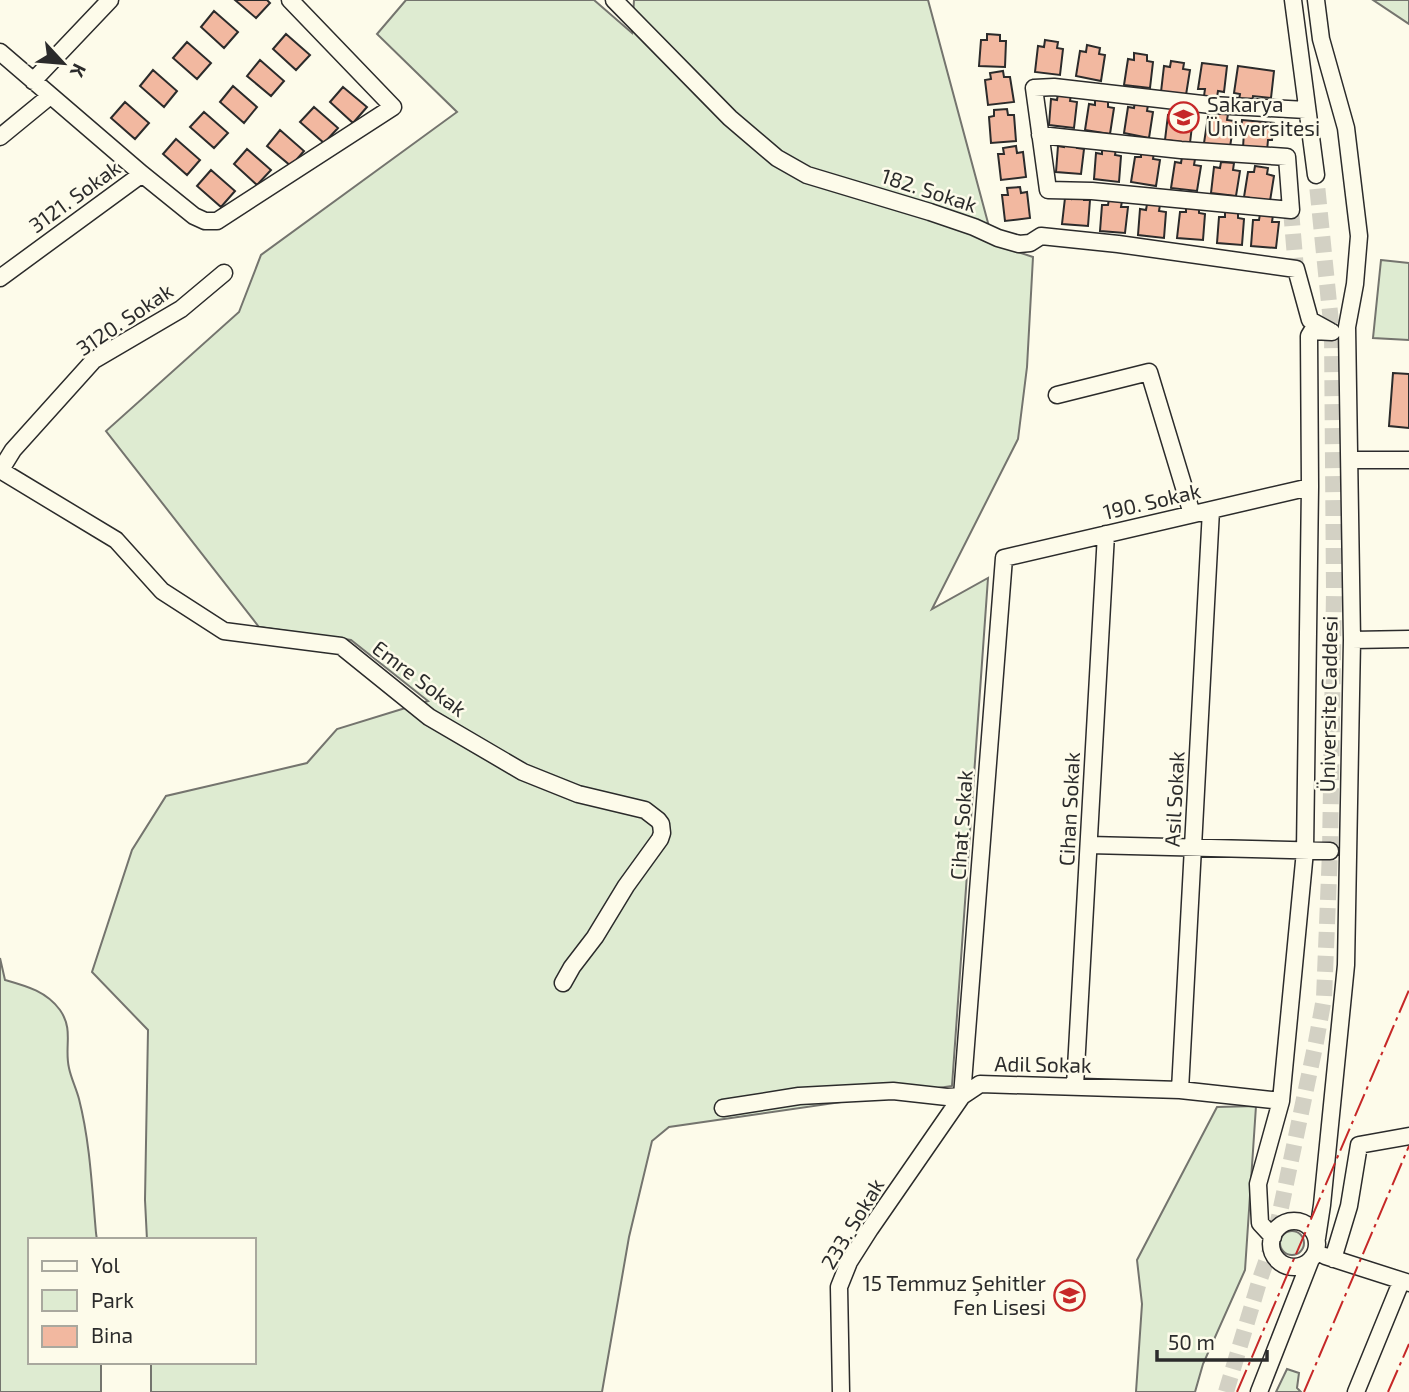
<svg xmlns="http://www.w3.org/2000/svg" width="1409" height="1392" viewBox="0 0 1409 1392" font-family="'Exo 2',sans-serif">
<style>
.green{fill:#deebd1;stroke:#74746e;stroke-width:2}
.building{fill:#f2b8a0;stroke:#2b2b2b;stroke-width:2}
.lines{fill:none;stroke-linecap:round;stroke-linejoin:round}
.minor-tunnel{stroke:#d3d1c4;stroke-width:16;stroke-dasharray:16 8;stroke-linecap:butt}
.minor-casing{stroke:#2b2b2b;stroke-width:19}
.minor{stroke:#fdfbea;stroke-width:16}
.power{stroke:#c62828;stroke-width:2;stroke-dasharray:24 5 3.5 5;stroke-linecap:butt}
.labels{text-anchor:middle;stroke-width:5;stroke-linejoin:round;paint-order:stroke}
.poi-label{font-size:21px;fill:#2b2b2b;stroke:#fdfbea;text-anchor:start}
.street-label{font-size:21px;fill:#2b2b2b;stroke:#fdfbea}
</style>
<rect width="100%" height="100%" fill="#fdfbea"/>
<path class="green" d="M406,0H594L632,33L634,0H928L991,234L985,241L1033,257L1027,367L1018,439L932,609L988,578L952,1086L669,1127L652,1141L629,1237L602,1392H151V1362H254V1240H147L145,1200L148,1030L92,972L132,850L166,796L307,763L337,729L428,701L351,640L259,627L106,431L239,312L261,255L457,112L377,34Z
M1373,0H1409V24Z
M1381,260L1409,263V340L1373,338Z
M0,958L5,980C26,986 46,991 60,1010C74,1030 64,1047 69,1068C71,1078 76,1088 79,1099C90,1142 92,1188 96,1233L97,1240H30V1362H101V1392H0Z
M1256,1106L1245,1270L1203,1364L1195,1392H1136L1142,1304L1137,1260L1217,1107Z
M1280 1243a12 12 0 1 1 24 0a12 12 0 1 1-24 0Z
M1287,1369L1299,1373L1297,1388L1301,1392H1276Z"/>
<path class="building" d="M235,0H267L270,3L256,18Z
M214,11L238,32L224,48L201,27Z
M286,34L310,55L296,70L273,49Z
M987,34L1000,35V41H1006L1005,67L979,66L981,40H987Z
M1045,40L1058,42L1057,48L1063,49L1060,75L1035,72L1038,46L1044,47Z
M187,42L211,63L197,79L173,58Z
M1087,45L1100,48L1099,54L1105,55L1101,81L1076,76L1080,51L1086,52Z
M1134,53L1147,55V61L1153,62L1150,88L1124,85L1128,59L1134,60Z
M260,60L284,81L271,96L247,76Z
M1171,61L1184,63L1183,69L1190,70L1186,95L1161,92L1164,66L1170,67Z
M1202,63L1227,66L1224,92L1218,91L1217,97L1204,96L1205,89H1198Z
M1238,66L1274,71L1271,98L1253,96L1252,103L1239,100L1240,94L1234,93Z
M153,70L177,91L164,107L140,86Z
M1003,71L1004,77H1010L1014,102L988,105L985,80L991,79L990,73Z
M233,86L257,107L244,123L220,102Z
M343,87L367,107L353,123L330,102Z
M1058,94L1071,95L1070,101L1077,102L1074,128L1049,125L1051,99L1057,100Z
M1095,99L1108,101V107L1114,108L1110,134L1085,130L1089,104L1095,105Z
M125,102L149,123L135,139L111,118Z
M1135,102L1148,105L1147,111L1153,112L1149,138L1124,133L1128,107L1134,108Z
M314,107L338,128L324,143L300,122Z
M1007,109L1008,115H1014L1016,141L991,143L989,117L994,116V110Z
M1174,109L1187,110V117H1193L1190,143L1165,140L1168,115H1173Z
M204,112L228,133L214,148L190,127Z
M1215,112L1228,114L1227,120L1234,121L1230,147L1204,143L1208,117L1214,118Z
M1242,120L1274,123L1272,140H1268L1267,151L1243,148L1244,131H1241Z
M280,130L304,151L291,166L267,146Z
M176,139L200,160L187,175L163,154Z
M1065,141L1078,142L1077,148L1084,149L1081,174L1056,172L1058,146L1064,147Z
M1016,146L1017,153L1023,152L1026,177L1001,180L998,154H1004L1003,148Z
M1102,148L1116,149L1115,155L1121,156L1119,182L1094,179L1096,153L1102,154Z
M247,149L271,170L257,185L234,164Z
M1141,151L1154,153L1153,159L1160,160L1156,186L1131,182L1135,157H1141Z
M1182,157L1195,159L1194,165L1201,166L1197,191L1171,188L1175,162L1181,163Z
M1221,162L1234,163L1233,170L1240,171L1236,196L1211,193L1214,167L1220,168Z
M1255,166L1268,168L1267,174L1274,176L1270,201L1244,197L1248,172H1254Z
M211,170L235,191L221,207L197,186Z
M1020,187L1021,193L1027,192L1030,218L1005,221L1002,195H1008L1007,188Z
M1071,192L1084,193V200H1090L1088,226L1062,224L1065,198L1071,199Z
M1109,199L1122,201L1121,207H1128L1125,233L1100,231L1102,205H1108Z
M1147,204L1160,205L1159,211L1166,212L1164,238L1138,235L1140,209L1146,210Z
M1186,206L1199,207V213L1205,214L1203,240L1177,238L1180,212H1186Z
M1225,211L1238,212V218L1244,219L1242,245L1217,243L1219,217H1225Z
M1260,214L1273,215L1272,222H1279L1276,248L1251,246L1253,220H1259Z
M1393,373L1409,374V428L1389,426Z"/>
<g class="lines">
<path class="minor-tunnel" d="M1291,210L1296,269
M1276,1231L1316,1042L1324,998L1330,851L1334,592L1332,332L1316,175
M1226,1392L1260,1279L1272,1245"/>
<defs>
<path id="minor" d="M614,0L730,118L777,158L807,175L930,212L974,227L998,238L1019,244L1030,243L1041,236L1118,244L1296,269L1310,320L1330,331
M1293,0L1316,175
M1316,0L1321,39L1346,128L1359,236L1355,284L1347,327L1352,640L1346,965L1322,1205L1317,1238
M0,52L142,174L194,216L205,221H217L393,107L290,0
M33,81L110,0
M1040,135L1181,150L1287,157L1291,210L1092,191L1048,190L1034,88L1054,87L1211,105L1306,110
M0,137L50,96
M0,278L142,174
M1057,395L1149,372L1192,514
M1350,460H1409
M0,470L116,540L162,591L224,631L341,646L429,717L523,772L578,794L645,810L658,820L661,824L662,833L660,839L626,886L595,937L572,967L563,983
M0,471L13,450L94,360L181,309L224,273
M1352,640L1409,639
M1089,845L1330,851
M1075,1086L1106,534
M1180,1090L1211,510
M723,1108L799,1096L893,1091L947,1097L962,1096L980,1084L1180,1090L1281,1101
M1271 1244a23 23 0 1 1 46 0a23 23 0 1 1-46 0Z
M1273,1237L1260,1223L1258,1184L1281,1101L1305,851L1310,487L1309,336L1312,331L1332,332
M1325,1256L1409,1283
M1333,1259L1349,1206L1359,1145L1409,1136
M841,1392L839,1287L849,1262L870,1229L962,1096L1004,558L1310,487
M1259,1392L1311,1259
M1356,1392L1401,1282"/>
</defs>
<use href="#minor" class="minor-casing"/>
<use href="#minor" class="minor"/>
<path class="power" d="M1237,1392L1409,990
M1304,1392L1409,1146
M1388,1392L1409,1344"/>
</g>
<defs>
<symbol id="university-ring" viewBox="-11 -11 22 22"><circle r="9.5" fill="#fdfbea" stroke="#c62828" stroke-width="1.5"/><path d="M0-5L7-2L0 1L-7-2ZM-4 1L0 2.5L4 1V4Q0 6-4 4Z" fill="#c62828"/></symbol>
<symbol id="school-ring" viewBox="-11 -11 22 22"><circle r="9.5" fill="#fdfbea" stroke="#c62828" stroke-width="1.5"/><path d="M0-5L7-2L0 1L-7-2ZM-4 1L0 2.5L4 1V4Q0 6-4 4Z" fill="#c62828"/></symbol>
</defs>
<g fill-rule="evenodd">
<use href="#university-ring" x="1166" y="100" width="35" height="35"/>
<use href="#school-ring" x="1052" y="1278" width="35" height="35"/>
</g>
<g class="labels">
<g class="poi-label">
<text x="1207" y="112">Sakarya<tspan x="1207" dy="24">Üniversitesi</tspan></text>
<text x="1046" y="1291" text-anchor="end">15 Temmuz Şehitler<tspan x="1046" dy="24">Fen Lisesi</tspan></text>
</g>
<g class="street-label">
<text transform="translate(929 191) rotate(18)" y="7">182. Sokak</text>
<text transform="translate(75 197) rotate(-36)" y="7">3121. Sokak</text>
<text transform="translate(125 320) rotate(-34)" y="7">3120. Sokak</text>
<text transform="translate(1152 502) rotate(-13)" y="7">190. Sokak</text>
<text transform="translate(419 679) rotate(37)" y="7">Emre Sokak</text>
<text transform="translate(1329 704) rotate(-89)" y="7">Üniversite Caddesi</text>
<text transform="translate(1175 799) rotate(-87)" y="7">Asil Sokak</text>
<text transform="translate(1070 809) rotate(-87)" y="7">Cihan Sokak</text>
<text transform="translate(962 825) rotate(-86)" y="7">Cihat Sokak</text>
<text transform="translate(1043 1065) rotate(1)" y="7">Adil Sokak</text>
<text transform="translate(853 1224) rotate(-59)" y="7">233. Sokak</text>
</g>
</g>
<rect x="28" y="1238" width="228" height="126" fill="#fdfbea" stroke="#a9a89e" stroke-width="2"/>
<rect x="42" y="1261" width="35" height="10" fill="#fdfbea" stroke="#a9a89e" stroke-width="2"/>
<text x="91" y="1273" font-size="21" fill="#2b2b2b">Yol</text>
<rect x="42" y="1290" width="35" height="21" fill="#deebd1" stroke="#a9a89e" stroke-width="2"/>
<text x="91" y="1308" font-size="21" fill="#2b2b2b">Park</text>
<rect x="42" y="1326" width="35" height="21" fill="#f2b8a0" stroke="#a9a89e" stroke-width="2"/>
<text x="91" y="1343" font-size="21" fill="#2b2b2b">Bina</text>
<g transform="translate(63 63) rotate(116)" stroke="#fdfbea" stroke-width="5" paint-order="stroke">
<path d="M0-5L12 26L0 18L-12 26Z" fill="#2b2b2b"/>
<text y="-10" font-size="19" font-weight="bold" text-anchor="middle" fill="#2b2b2b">K</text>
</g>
<path d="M1157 1350v10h110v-10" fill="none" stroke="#2b2b2b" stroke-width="3.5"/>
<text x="1168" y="1350" font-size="21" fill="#2b2b2b" stroke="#fdfbea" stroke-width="5" paint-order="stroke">50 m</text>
</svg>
